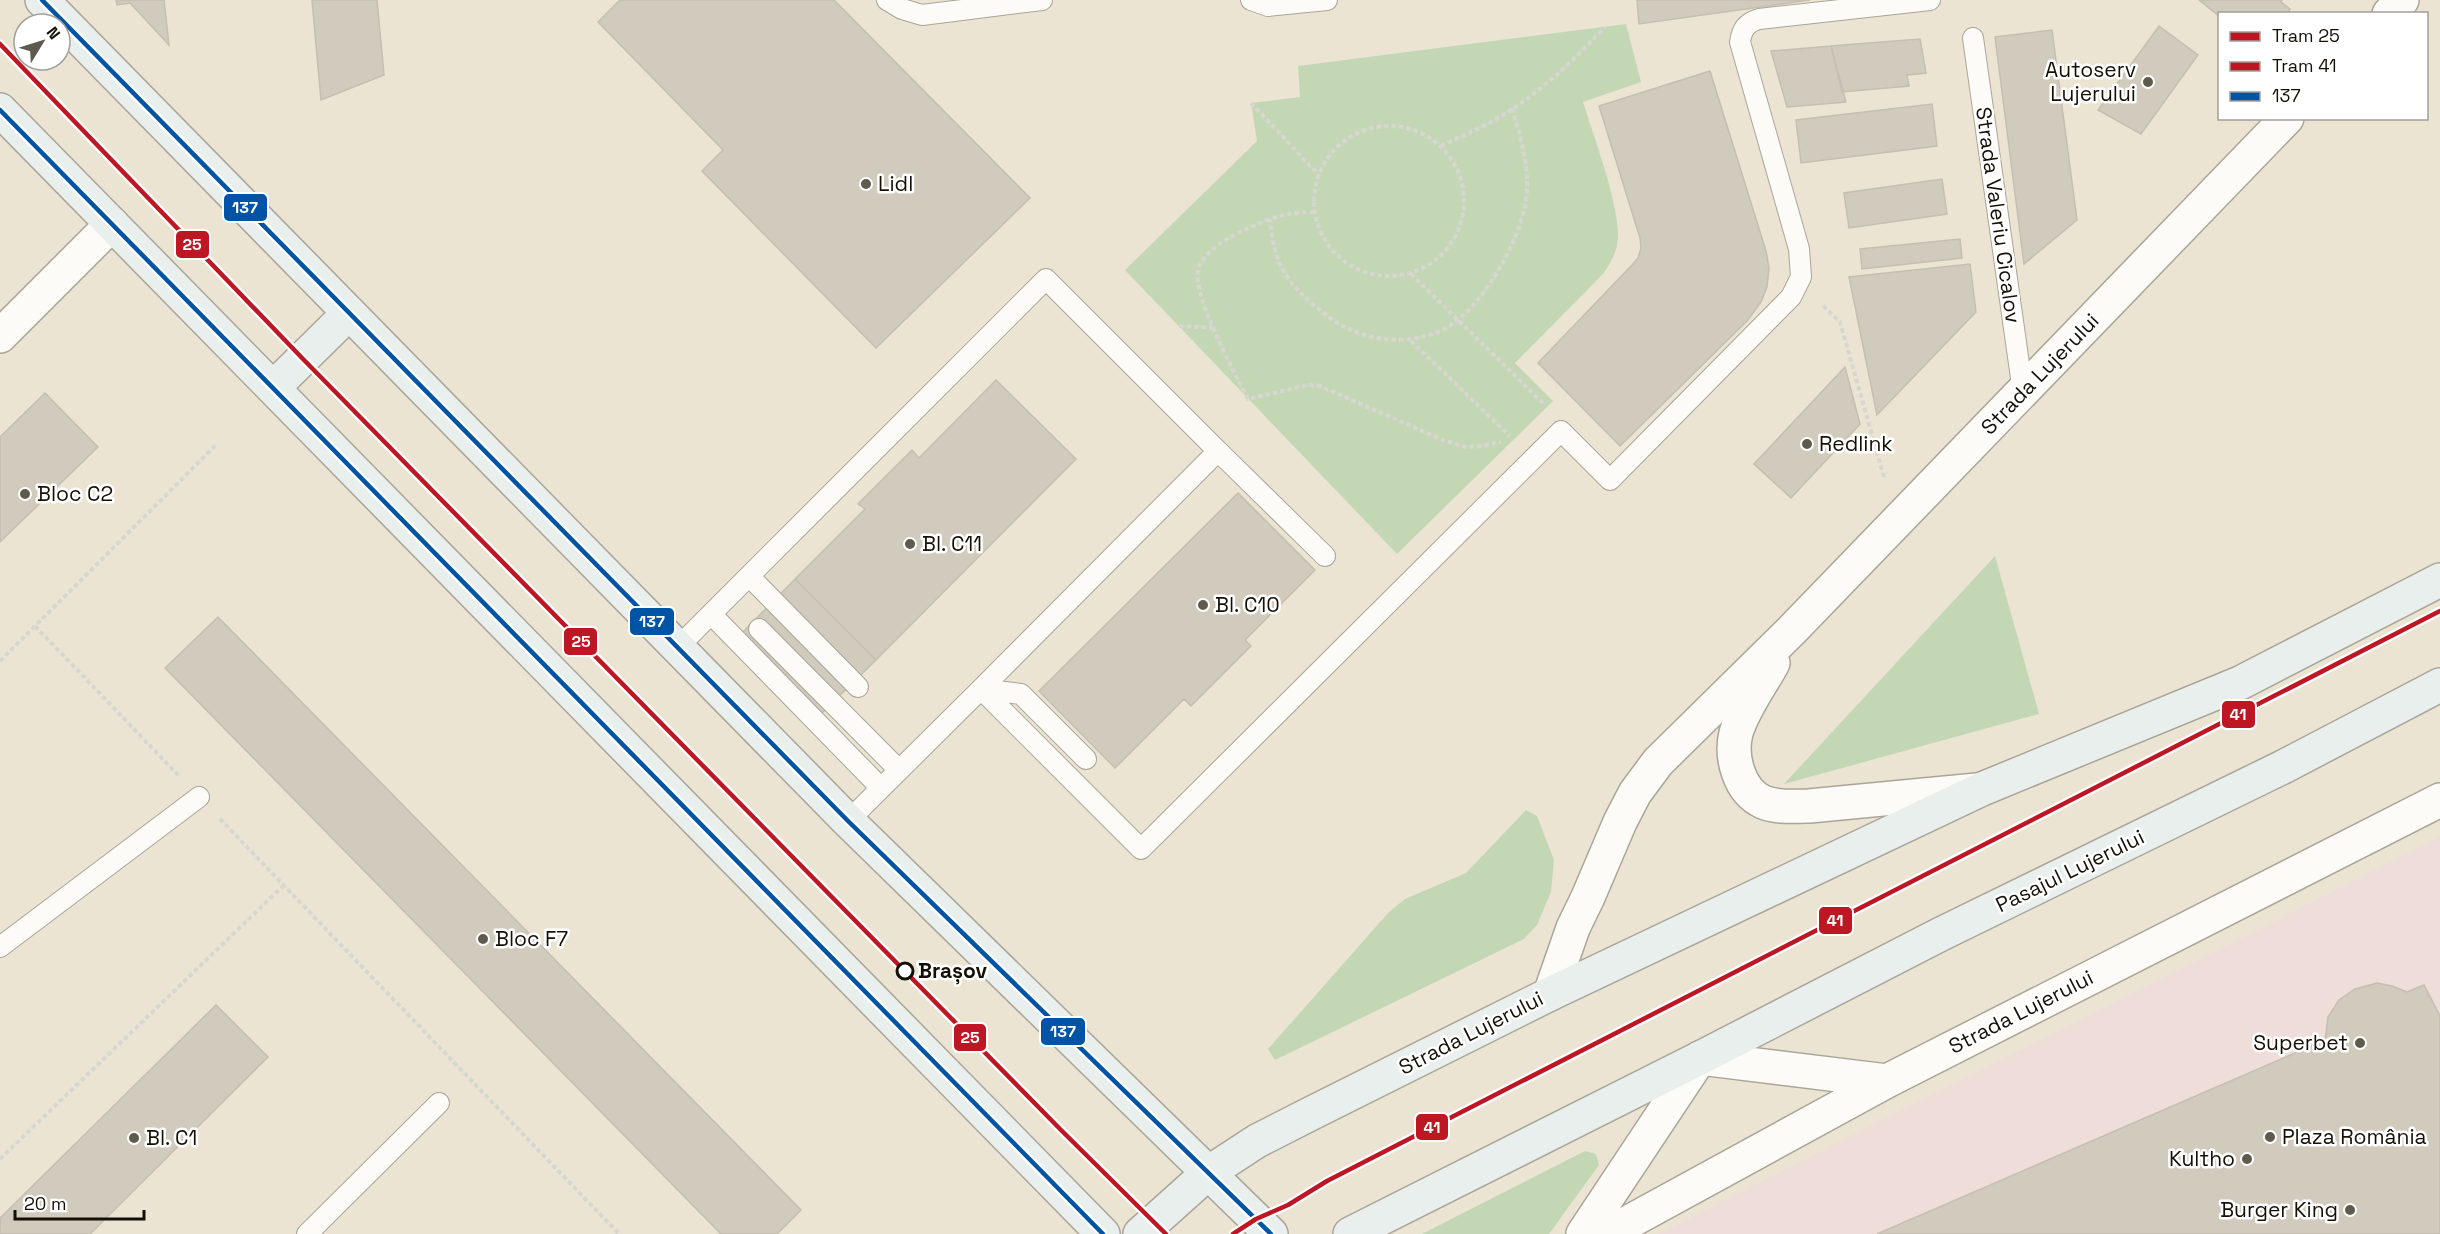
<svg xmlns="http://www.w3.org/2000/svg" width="2440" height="1234" viewBox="0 0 2440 1234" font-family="'Space Grotesk',sans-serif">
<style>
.commercial{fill:#efddd9}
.green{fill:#c3d7b5}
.building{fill:#d0cbbd;stroke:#c4bfb1;stroke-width:1.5}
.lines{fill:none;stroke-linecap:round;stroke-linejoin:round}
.service-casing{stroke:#aaa598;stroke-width:22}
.minor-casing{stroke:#aaa598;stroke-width:36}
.tertiary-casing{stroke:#aaa598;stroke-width:36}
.secondary-casing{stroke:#aaa598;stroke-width:36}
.path{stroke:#d8d6d0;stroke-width:4;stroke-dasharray:4.5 3;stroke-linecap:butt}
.service{stroke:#fcfbf8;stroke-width:20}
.minor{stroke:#fcfbf8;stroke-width:33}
.tertiary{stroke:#fcfbf8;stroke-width:33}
.secondary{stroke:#e9efec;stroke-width:33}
.bus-1-casing{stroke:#fff;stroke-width:9}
.bus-1{stroke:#0054a6;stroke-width:4.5}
.tram-1-casing{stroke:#fff;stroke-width:9}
.tram-2-casing{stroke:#fff;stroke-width:9}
.tram-1{stroke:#be1622;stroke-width:4.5}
.tram-2{stroke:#be1622;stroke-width:4.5}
.poi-dot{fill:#5f5a4e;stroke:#fff;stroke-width:2}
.stop-dot{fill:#fff;stroke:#141006;stroke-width:3}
.labels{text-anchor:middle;stroke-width:5;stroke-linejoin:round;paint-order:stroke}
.poi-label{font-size:21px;fill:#141006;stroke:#fff;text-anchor:start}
.street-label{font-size:21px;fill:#141006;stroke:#fff}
.stop-label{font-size:21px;font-weight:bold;fill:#141006;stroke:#fff;text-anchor:start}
.line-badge{stroke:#fff;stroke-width:2}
.badge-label{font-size:16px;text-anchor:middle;font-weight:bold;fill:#fff}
</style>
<rect width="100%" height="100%" fill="#ebe4d3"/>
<path class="commercial" d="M2440,837V1234H1658Z"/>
<path class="green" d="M1626,24L1641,82L1583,102C1593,135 1624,216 1617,245C1615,256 1609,265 1603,274L1515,363L1553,401L1397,554L1125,270L1257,141L1251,103L1300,97L1298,66Z
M1995,556L2039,714L1784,784Z
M1526,810L1537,816L1554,860L1551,892L1537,925L1524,939L1275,1060L1268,1049L1389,912L1405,899L1466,873Z
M1585,1151L1596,1154L1599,1165L1549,1234H1422Z"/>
<path class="building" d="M116,0H164L169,45L130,3L117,5Z
M312,0H377L384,75L321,100Z
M620,0H834L1030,198L876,348L702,171L723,150L598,22Z
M1637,0H1810L1639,24Z
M2199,0H2282L2281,2L2290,9L2287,14H2220V17Z
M2159,26L2198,55L2141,134L2098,110Z
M2052,30L2077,220L2024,264L1995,37Z
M1920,39L1926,73L1907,75L1909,86L1842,92L1831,46Z
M1831,46L1846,102L1787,107L1771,51Z
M1710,71L1766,251L1769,268L1767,287L1761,302L1748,320L1620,446L1538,363L1632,265L1638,258L1641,248L1640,238L1599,106Z
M1932,104L1937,146L1801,163L1796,120Z
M1942,179L1947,214L1849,228L1844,193Z
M1960,239L1962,258L1862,269L1860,249Z
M1970,264L1976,312L1877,415L1849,277Z
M1845,367L1860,424L1791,498L1754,464Z
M996,380L1076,459L876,660L795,579L865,509L858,504L912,450L919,458Z
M45,393L98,447L0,542V437Z
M1238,493L1315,570L1245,640L1251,646L1191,706L1184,699L1115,768L1039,691Z
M795,579L876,660L822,713L741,634Z
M218,617L801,1210L777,1234H721L165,668Z
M2377,983L2392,986L2407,992L2424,985L2440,1016V1234H1877L2325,1040L2328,1017L2339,1000L2355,989Z
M216,1005L268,1057L90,1234H0V1218Z"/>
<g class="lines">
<defs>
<path id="service" d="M887,0L902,9L922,15L1042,0
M1251,0L1268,6L1327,0
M1973,38L2023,392
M1218,451L1325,556
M749,576L858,687
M711,614L881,788
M759,629L899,770
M678,647L1046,279L1218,451L981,689
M981,689L1021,694L1086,759
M848,821L981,689L1141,849L1561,431L1610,480L1791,297L1801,277L1799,249L1740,42C1742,29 1746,23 1759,19L1930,0
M0,947L199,797
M307,1234L439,1103"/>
<path id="minor" d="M0,336L112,224"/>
<path id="tertiary" d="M2389,14L2402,0
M1773,663C1761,685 1743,709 1736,733C1730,757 1739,791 1763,802C1777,808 1794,806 1809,806L1977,790
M1550,994L1573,928L1588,897L1620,822L1635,793L1658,762L1792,630L2287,118
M1583,1234L1700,1058L1887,1081
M1607,1234L1887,1081L2440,800"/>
<path id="secondary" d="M42,0L848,821L1271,1234
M0,110L1103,1234
M273,388L349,313
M1140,1234L1208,1173L1257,1141L1308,1115L1550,994L1982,789L2240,683L2440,580
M1350,1234L1700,1058L1941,934L2283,767L2440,685"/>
</defs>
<use href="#service" class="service-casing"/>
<use href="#minor" class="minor-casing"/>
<use href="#tertiary" class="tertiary-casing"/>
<use href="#secondary" class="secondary-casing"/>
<path class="path" d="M1251,103L1318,174
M1314 201a75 75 0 1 1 150 0a75 75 0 1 1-150 0Z
M1441,146C1462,136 1484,127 1503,115C1542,91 1574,60 1605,27
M1314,212L1292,213L1269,219C1272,232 1273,247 1278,259C1285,280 1304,297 1321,311C1358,343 1419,352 1459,319C1477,304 1492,282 1503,262C1517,236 1528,209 1527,180C1526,155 1519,132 1512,108
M1269,219C1247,229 1209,243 1199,267C1189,291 1236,375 1248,399L1308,385L1320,386L1443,440L1466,447L1482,446L1501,442
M1411,274L1544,404
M1823,306L1840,322L1884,477
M1179,326L1214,328
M1411,341L1510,436
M35,626L178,775
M0,661L216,445
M220,819L619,1234
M0,1159L284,885"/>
<use href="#service" class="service"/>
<use href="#minor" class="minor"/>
<use href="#tertiary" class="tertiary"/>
<use href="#secondary" class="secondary"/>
<defs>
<path id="bus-1" d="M42,0L848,821L1271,1234
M0,110L1103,1234"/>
</defs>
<use href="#bus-1" class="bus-1-casing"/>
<use href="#bus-1" class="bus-1"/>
<defs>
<path id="tram-1" d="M0,44L303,359L1061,1130L1166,1234"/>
<path id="tram-2" d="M1233,1234L1256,1219L1288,1205L1327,1181L2440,611"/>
</defs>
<use href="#tram-1" class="tram-1-casing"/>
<use href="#tram-2" class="tram-2-casing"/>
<use href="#tram-1" class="tram-1"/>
<use href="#tram-2" class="tram-2"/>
</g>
<g class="poi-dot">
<circle cx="2148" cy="82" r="6"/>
<circle cx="866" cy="184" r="6"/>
<circle cx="1807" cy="444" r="6"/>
<circle cx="25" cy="494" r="6"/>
<circle cx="910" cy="544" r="6"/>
<circle cx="1203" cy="605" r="6"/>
<circle cx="483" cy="939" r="6"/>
<circle cx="2360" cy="1043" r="6"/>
<circle cx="2270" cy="1137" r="6"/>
<circle cx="134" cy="1138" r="6"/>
<circle cx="2247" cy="1159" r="6"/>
<circle cx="2350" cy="1210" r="6"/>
</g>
<circle class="stop-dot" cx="905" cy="971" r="8"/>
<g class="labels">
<g class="poi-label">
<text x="2136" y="77" text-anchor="end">Autoserv<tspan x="2136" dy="24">Lujerului</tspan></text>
<text x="878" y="191">Lidl</text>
<text x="1819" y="451">Redlink</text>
<text x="37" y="501">Bloc C2</text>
<text x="922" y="551">Bl. C11</text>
<text x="1215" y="612">Bl. C10</text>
<text x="495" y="946">Bloc F7</text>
<text x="2348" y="1050" text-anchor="end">Superbet</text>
<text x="2282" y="1144">Plaza România</text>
<text x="146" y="1145">Bl. C1</text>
<text x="2235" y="1166" text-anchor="end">Kultho</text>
<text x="2338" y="1217" text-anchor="end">Burger King</text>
</g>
<g class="street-label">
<text transform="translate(1998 215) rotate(82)" y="7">Strada Valeriu Cicalov</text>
<text transform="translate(2040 374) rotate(-46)" y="7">Strada Lujerului</text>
<text transform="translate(2070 871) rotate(-26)" y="7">Pasajul Lujerului</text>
<text transform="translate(2021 1012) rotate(-27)" y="7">Strada Lujerului</text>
<text transform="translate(1471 1033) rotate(-27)" y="7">Strada Lujerului</text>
</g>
<g class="stop-label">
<text x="918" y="978">Brașov</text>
</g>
</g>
<g class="line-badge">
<rect x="223" y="193" width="45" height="29" rx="6" fill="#0054a6"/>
<rect x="175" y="230" width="35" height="29" rx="6" fill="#be1622"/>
<rect x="629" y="607" width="46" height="29" rx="6" fill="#0054a6"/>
<rect x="563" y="627" width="35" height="29" rx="6" fill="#be1622"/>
<rect x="2221" y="700" width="35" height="29" rx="6" fill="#be1622"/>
<rect x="1818" y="906" width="35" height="29" rx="6" fill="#be1622"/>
<rect x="1040" y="1017" width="46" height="29" rx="6" fill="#0054a6"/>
<rect x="953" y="1023" width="34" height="29" rx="6" fill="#be1622"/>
<rect x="1415" y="1113" width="34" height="28" rx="6" fill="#be1622"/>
</g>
<g class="badge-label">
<text x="245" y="213">137</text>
<text x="192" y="250">25</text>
<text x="652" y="627">137</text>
<text x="581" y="647">25</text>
<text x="2238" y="720">41</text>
<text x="1835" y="926">41</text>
<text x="1063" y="1037">137</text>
<text x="970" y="1043">25</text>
<text x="1432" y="1133">41</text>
</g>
<rect x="2218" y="12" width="210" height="108" fill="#ffffff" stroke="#a19f9b" stroke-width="1.5"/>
<rect x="2230" y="32" width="30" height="9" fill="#be1622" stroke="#a19f9b" stroke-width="1.5"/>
<text x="2272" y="42" font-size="18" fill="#141006">Tram 25</text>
<rect x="2230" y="62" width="30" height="9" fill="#be1622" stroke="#a19f9b" stroke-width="1.5"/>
<text x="2272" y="72" font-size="18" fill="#141006">Tram 41</text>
<rect x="2230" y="92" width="30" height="9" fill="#0054a6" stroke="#a19f9b" stroke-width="1.5"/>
<text x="2272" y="102" font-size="18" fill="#141006">137</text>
<g transform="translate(42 42) rotate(52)"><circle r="28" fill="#ffffff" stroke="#a19f9b" stroke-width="1.5"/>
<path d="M0-4.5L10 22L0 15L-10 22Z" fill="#5f5a4e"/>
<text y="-9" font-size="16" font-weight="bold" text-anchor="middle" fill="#141006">N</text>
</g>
<path d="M15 1210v9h129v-9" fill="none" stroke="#141006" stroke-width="3"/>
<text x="24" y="1210" font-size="18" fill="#141006" stroke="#ffffff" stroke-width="4.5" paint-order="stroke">20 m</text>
</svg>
